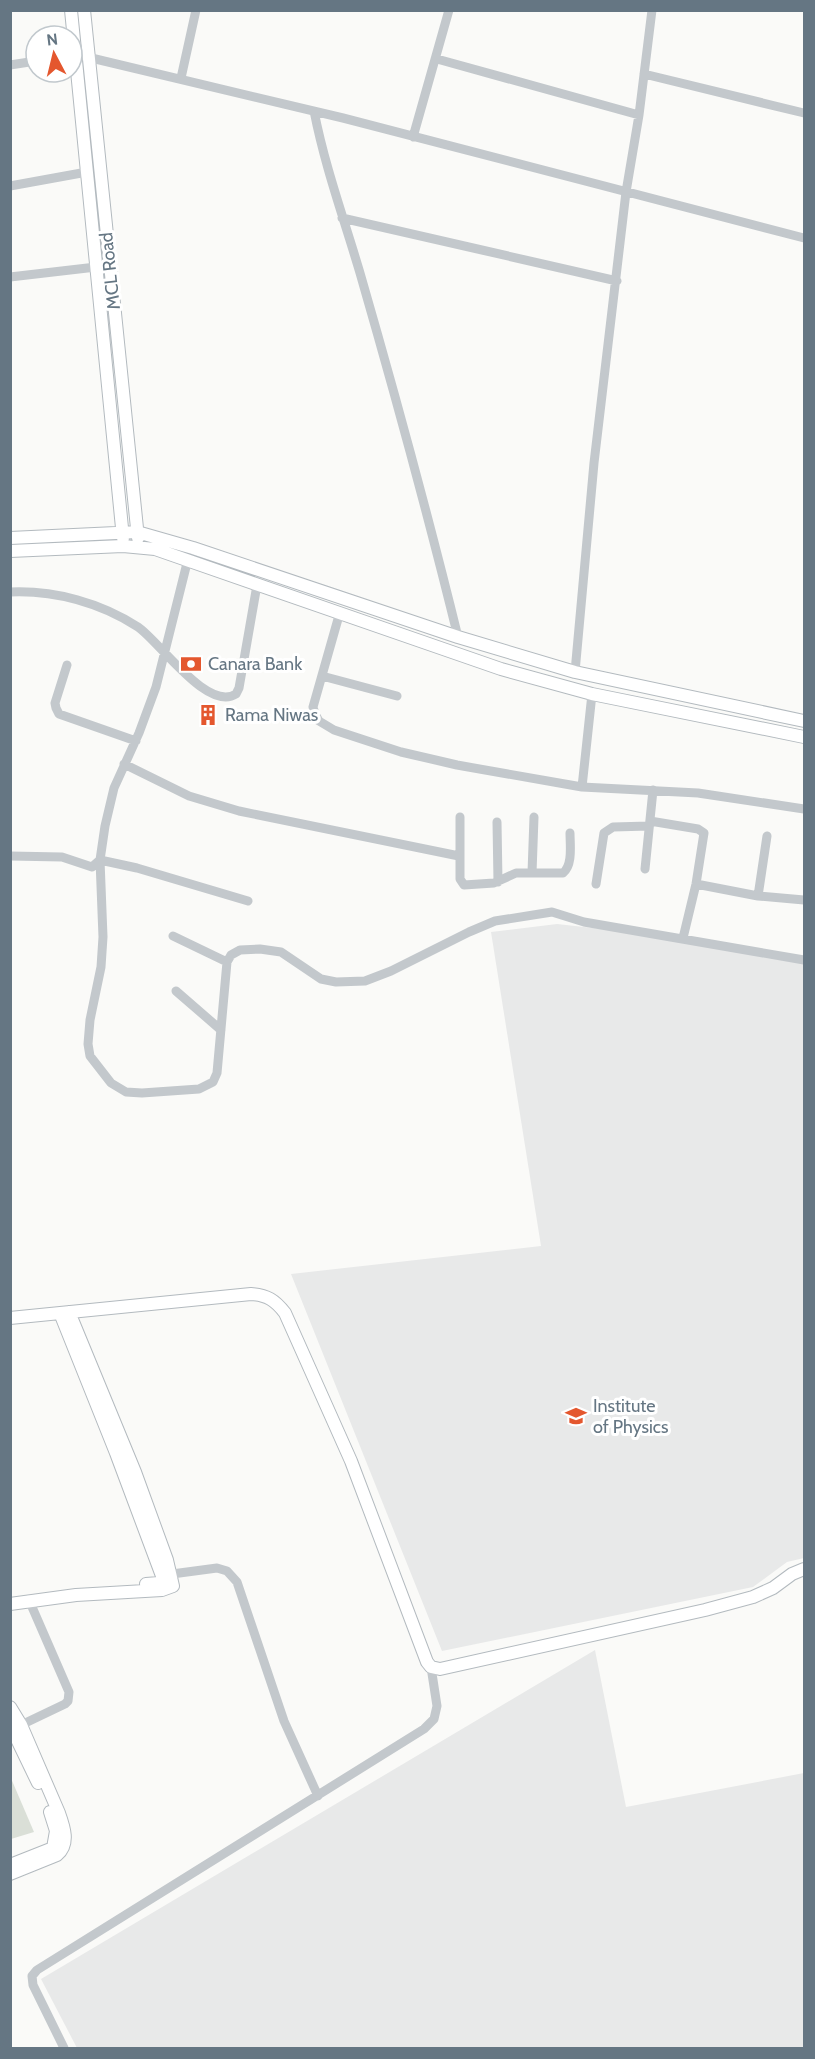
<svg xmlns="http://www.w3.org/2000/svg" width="815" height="2059" viewBox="0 0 815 2059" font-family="Cabin,sans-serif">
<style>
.built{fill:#e8e9e9}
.green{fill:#dadfd7}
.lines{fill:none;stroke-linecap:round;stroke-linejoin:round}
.secondary-casing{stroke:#b3babf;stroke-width:14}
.street{stroke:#c3c8cc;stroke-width:9}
.secondary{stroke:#fff;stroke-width:12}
.labels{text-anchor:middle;stroke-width:6;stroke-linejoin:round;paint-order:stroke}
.street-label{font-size:18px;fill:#657683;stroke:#fff}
.poi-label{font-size:18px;fill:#657683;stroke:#fff;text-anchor:start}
</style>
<rect width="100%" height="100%" fill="#fafaf8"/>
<path class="built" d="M557,924L611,930L804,964V1558L787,1562L753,1587L442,1651L291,1274L541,1246L491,932Z
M595,1650L626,1807L804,1773V2048H77L41,1979Z"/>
<path class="green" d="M10,1776L34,1832L11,1839H10Z"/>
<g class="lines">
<defs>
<path id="secondary" d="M71,10L123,538
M84,10L138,538
M10,538L137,532L193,548L458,637L575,672L804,721
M10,551L123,546L155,549L501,669L592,694L804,737
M60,1313L116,1453L162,1576V1581L159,1583L146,1584
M10,1318L251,1294C267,1295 275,1300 285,1313L351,1461L427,1662L431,1667L440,1669L705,1610L753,1597L773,1588L792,1574L804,1569
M10,1604L76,1595L162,1590L173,1586L167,1560L135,1472L69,1312
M10,1707L21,1725L59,1813C64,1827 70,1844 57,1855L10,1874
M10,1725L38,1783
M10,1865L53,1848L56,1831L50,1812"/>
</defs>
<use href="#secondary" class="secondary-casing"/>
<path class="street" d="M83,56L343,118L804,238
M437,59L639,115
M10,65L36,61
M644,74L804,113
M181,78L196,10
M314,111C325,167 344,219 360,273C395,394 428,515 458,637
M413,137L449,10
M10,186L87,172
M342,218L617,281
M10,277L96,267
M188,559L156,687L139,733L114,788L105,826L100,860L103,937L101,967L90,1020L88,1044L90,1056L111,1083L126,1092L142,1093L199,1089L213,1082L217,1073L227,962L231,955L240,950L260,949L281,952L321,979L336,982L365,981L391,971L469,932L495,921L552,912L584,922L804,960
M10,592C55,590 101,603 138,627C160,642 207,712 236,694L239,688L257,585
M340,612L313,707L315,714L319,721L334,730L401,752L457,765L582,787L698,793L804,809
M67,665L55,703L56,708L59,714L136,741
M575,672L594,463L626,192L639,115L652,10
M322,676L397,696
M124,764L189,796L239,811L459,856
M582,787L592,694
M460,817V879L464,885L494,883L516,873H563C573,865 570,845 570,833
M650,821L698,829L704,833L696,884L683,938
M497,822L498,882
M10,856L62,857L92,867L100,860L137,868L248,901
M645,869L653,790
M532,873L534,817
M596,884L604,833L613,827L649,826
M696,884L758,896L804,900
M758,896L767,836
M173,936L227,962
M176,991L221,1030
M172,1574L217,1568L227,1571L237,1582L284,1721L318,1796
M21,1725L65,1704L68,1701L69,1692L29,1600
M64,2048L33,1985L32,1976L37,1970L424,1729L434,1719L437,1706L431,1667"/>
<use href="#secondary" class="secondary"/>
</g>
<defs>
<symbol id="bank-bare" viewBox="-9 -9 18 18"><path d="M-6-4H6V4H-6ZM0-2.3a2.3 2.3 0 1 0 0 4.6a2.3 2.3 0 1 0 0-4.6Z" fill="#e4572e" stroke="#fff" stroke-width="2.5" paint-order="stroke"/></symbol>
<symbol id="building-bare" viewBox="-9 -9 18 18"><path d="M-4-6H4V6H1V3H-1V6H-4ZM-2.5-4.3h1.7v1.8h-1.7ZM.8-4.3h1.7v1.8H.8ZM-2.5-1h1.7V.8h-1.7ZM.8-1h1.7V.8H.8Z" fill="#e4572e" stroke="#fff" stroke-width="2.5" paint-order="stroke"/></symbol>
<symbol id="university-bare" viewBox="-9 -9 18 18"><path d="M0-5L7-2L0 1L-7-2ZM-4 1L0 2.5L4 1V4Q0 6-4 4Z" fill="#e4572e" stroke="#fff" stroke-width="2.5" paint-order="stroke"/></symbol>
</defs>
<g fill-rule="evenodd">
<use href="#bank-bare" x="176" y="649" width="30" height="30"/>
<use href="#building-bare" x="193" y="700" width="30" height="30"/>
<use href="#university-bare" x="561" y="1401" width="30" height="30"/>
</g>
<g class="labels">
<g class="street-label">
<text transform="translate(110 271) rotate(-96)" y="6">MCL Road</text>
</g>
<g class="poi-label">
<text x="208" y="670">Canara Bank</text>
<text x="225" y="721">Rama Niwas</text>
<text x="593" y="1412">Institute<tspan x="593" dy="21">of Physics</tspan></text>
</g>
</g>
<rect width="815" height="2059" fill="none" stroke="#657683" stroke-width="24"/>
<g transform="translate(54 54) rotate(353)"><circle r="28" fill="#ffffff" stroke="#c1c8cd" stroke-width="1.5"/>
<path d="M0-4.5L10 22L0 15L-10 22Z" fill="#e4572e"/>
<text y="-9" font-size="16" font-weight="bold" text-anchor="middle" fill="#657683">N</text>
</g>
</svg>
